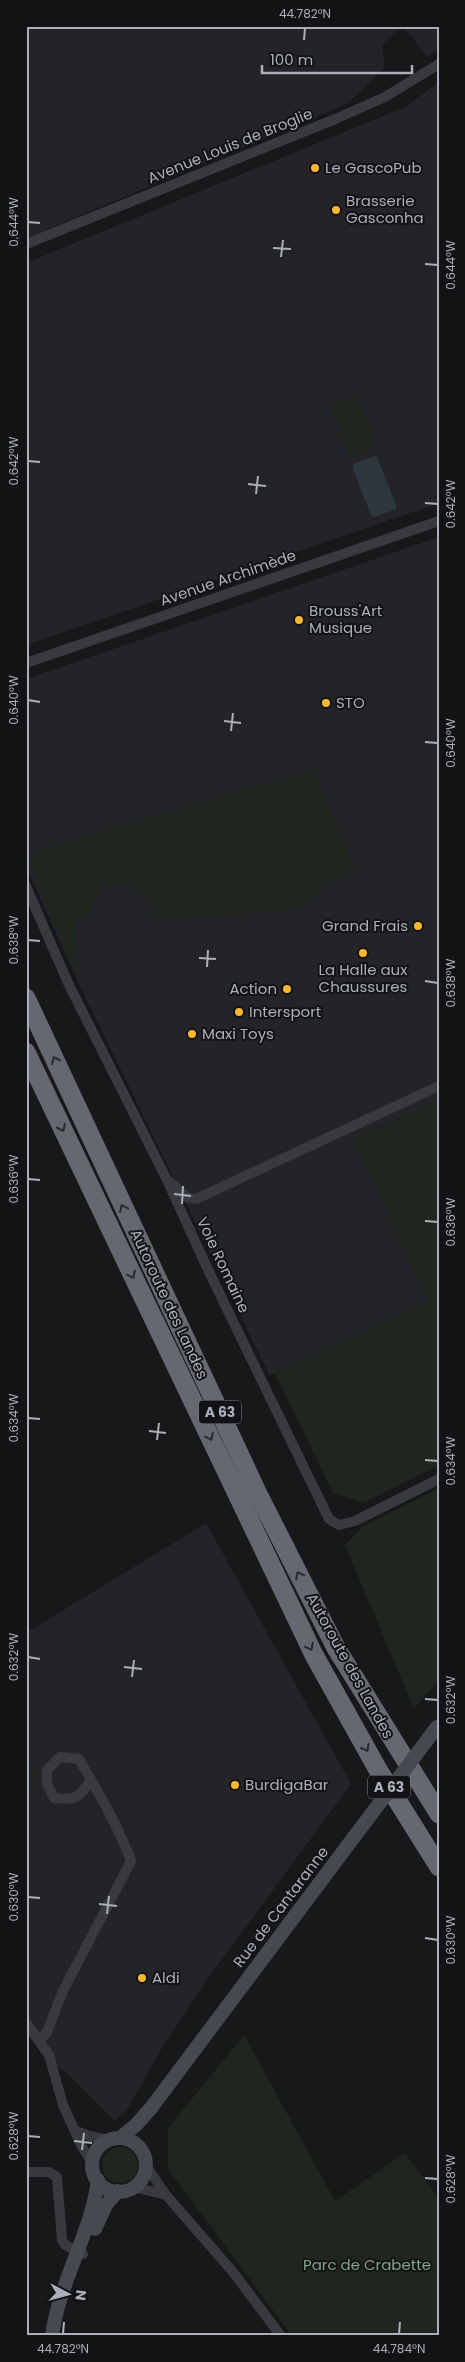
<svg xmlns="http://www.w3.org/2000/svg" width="465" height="2362" viewBox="0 0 465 2362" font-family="Poppins,sans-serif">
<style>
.built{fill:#242428}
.green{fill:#1e261f}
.water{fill:#2d373f}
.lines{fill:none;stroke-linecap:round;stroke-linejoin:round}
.street{stroke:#393a40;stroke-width:10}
.secondary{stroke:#474950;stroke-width:14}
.highway{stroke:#656871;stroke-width:19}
.secondary-bridge{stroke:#474950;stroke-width:14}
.oneway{stroke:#28282d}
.ticks{fill:none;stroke:#aaafbb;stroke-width:2}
.poi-dot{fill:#fab731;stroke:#131316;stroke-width:2}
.labels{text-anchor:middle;stroke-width:4;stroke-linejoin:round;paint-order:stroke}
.shield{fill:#131316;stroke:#7d808a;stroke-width:1}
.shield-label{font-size:14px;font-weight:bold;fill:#aaafbb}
.street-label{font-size:15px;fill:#aaafbb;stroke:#131316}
.poi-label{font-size:15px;fill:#aaafbb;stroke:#131316;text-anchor:start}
.park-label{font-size:15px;fill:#80a683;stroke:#131316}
.neatline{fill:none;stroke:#aaafbb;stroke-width:2}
.ticks-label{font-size:12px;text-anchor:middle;fill:#aaafbb}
</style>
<rect width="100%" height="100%" fill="#18181b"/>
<path class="built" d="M26,26H401L382,45L385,67L347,104L26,238Z
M403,26H439V49L427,57Z
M439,82V503L26,645V263L405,107Z
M439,537V1099L352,1140L429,1301L270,1376L82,990L26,867V679Z
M206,1523L351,1784L206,1981L163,2046L127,2110L115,2121L67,2073L52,2063L26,2023V1633Z"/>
<path class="green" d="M357,395L378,447L351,458L330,406Z
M315,769L321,791L357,868L330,880L307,905L282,911L154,920V902C137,888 120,879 99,890L92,913L75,919L78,979L26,854Z
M439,1099V1465L363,1503L333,1493L275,1373L429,1301L352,1140Z
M439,1488V1680L414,1709L345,1545L362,1527Z
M26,1756L35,1767V1787L26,1794Z
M244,2035L335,2201L405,2153L439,2199V2336H292L168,2169V2128Z
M102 2165a18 18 0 1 1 36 0a18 18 0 1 1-36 0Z"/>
<path class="water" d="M374,456L377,457L396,505V509L375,517L371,515L353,469V464Z"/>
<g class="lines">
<path class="street" d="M26,244L333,120L385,97L439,64
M26,663L439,521
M26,886L68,983L166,1178L210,1274L329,1519L339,1525L355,1521L439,1479
M169,1181L188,1198L196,1199L439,1086
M26,2023L49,2055L63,2105L82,2147L93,2164
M40,2041L47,2032L63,1991L131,1861C118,1825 98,1792 79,1759L60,1757L47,1770V1784L54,1798C76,1801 79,1797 91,1780
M76,2131L89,2136L109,2140
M146,2166L166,2195L233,2272L281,2336
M26,2172H49L57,2177L62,2240L65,2245L83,2254
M134,2187L166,2195"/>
<path class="secondary" d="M120,2138L136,2125L151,2108L354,1837
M92 2165a27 27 0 1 1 54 0a27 27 0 1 1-54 0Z
M95,2229L106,2205L118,2191
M52,2336C59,2282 91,2234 98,2180"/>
<path class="highway" d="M26,998L258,1494L336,1648L439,1814
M26,1052L314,1655L377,1768L439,1867"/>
<path class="secondary-bridge" d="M354,1837L437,1727"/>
</g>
<defs><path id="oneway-chevron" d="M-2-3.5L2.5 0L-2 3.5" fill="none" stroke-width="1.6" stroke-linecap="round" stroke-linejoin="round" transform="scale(1.25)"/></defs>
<g class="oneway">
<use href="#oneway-chevron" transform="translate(55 1060) rotate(-115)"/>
<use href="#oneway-chevron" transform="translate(62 1128) rotate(64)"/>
<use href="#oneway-chevron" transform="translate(123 1208) rotate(-115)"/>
<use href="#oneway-chevron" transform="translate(132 1275) rotate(64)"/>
<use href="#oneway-chevron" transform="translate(210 1437) rotate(64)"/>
<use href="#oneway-chevron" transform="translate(299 1575) rotate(-117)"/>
<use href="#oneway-chevron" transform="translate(310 1647) rotate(64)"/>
<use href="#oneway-chevron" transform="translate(366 1748) rotate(60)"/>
</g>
<path class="ticks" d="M304,40L305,28M28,222L40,223M273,248L291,249M281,257L283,240M425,264L438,265M28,461L40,462M248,484L266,486M256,494L258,476M425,503L438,504M28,700L40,702M224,721L241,723M231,731L233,713M425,742L438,743M28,940L40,941M199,958L216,959M207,967L208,950M425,981L438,983M28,1179L40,1180M174,1194L191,1196M182,1204L183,1186M425,1221L438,1222M28,1418L40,1419M149,1431L166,1433M157,1440L159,1423M425,1460L438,1461M28,1657L40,1659M124,1667L142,1669M132,1677L134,1660M425,1699L438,1700M28,1897L40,1898M99,1904L117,1906M107,1914L109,1896M425,1938L438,1940M28,2136L40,2137M74,2141L92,2143M82,2150L84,2133M425,2178L438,2179M63,2334L64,2322M399,2334L400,2322"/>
<g class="poi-dot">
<circle cx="315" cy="168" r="5"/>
<circle cx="336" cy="210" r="5"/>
<circle cx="299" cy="620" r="5"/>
<circle cx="326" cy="703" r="5"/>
<circle cx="418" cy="926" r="5"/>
<circle cx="363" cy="953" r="5"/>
<circle cx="287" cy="989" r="5"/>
<circle cx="239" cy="1012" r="5"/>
<circle cx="192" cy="1034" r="5"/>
<circle cx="235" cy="1785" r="5"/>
<circle cx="142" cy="1978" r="5"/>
</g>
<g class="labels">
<g class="shield">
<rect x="199" y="1400.5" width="42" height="23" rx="4"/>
<rect x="368" y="1775.5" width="42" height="23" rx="4"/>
</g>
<g class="shield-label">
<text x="220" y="1417">A 63</text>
<text x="389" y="1792">A 63</text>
</g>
<g class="street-label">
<text transform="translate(230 146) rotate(-22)" y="5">Avenue Louis de Broglie</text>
<text transform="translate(228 578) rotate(-19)" y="5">Avenue Archimède</text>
<text transform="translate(223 1265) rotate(65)" y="5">Voie Romaine</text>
<text transform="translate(169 1304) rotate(65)" y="5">Autoroute des Landes</text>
<text transform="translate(350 1666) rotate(61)" y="5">Autoroute des Landes</text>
<text transform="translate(281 1907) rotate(-53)" y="5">Rue de Cantaranne</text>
</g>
<g class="poi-label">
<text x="325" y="173">Le GascoPub</text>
<text x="346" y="206">Brasserie<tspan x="346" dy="17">Gasconha</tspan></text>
<text x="309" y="616">Brouss'Art<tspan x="309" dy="17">Musique</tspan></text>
<text x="336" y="708">STO</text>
<text x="408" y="931" text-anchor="end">Grand Frais</text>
<text x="363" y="975" text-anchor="middle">La Halle aux<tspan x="363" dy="17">Chaussures</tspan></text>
<text x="277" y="994" text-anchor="end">Action</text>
<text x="249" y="1017">Intersport</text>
<text x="202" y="1039">Maxi Toys</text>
<text x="245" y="1790">BurdigaBar</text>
<text x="152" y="1983">Aldi</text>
</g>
<g class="park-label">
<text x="367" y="2270">Parc de Crabette</text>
</g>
</g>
<rect width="465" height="2362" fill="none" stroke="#131316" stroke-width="55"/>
<g transform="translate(68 2294) rotate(96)" stroke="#131316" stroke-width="4" paint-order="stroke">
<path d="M0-4L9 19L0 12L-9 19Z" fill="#aaafbb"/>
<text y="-8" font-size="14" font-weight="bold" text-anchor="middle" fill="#aaafbb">N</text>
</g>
<path d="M262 65v8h150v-8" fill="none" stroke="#aaafbb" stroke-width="2.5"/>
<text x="270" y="65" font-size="15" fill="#aaafbb" stroke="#131316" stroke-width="4" paint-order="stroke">100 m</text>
<rect x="28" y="28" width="410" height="2306" class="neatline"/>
<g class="ticks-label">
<text x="305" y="18">44.782°N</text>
<text transform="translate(14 222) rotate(-90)" y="4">0.644°W</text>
<text transform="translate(451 265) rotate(-90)" y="4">0.644°W</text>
<text transform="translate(14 461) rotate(-90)" y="4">0.642°W</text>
<text transform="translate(451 504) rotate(-90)" y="4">0.642°W</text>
<text transform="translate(14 700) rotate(-90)" y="4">0.640°W</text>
<text transform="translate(451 743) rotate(-90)" y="4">0.640°W</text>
<text transform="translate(14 940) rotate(-90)" y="4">0.638°W</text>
<text transform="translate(451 983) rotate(-90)" y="4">0.638°W</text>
<text transform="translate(14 1179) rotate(-90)" y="4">0.636°W</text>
<text transform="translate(451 1222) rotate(-90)" y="4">0.636°W</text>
<text transform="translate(14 1418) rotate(-90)" y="4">0.634°W</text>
<text transform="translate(451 1461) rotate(-90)" y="4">0.634°W</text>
<text transform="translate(14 1657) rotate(-90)" y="4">0.632°W</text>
<text transform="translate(451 1700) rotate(-90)" y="4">0.632°W</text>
<text transform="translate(14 1897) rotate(-90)" y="4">0.630°W</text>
<text transform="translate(451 1940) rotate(-90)" y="4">0.630°W</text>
<text transform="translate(14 2136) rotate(-90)" y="4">0.628°W</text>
<text transform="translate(451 2179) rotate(-90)" y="4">0.628°W</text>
<text x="63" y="2353">44.782°N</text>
<text x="399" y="2353">44.784°N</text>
</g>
</svg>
